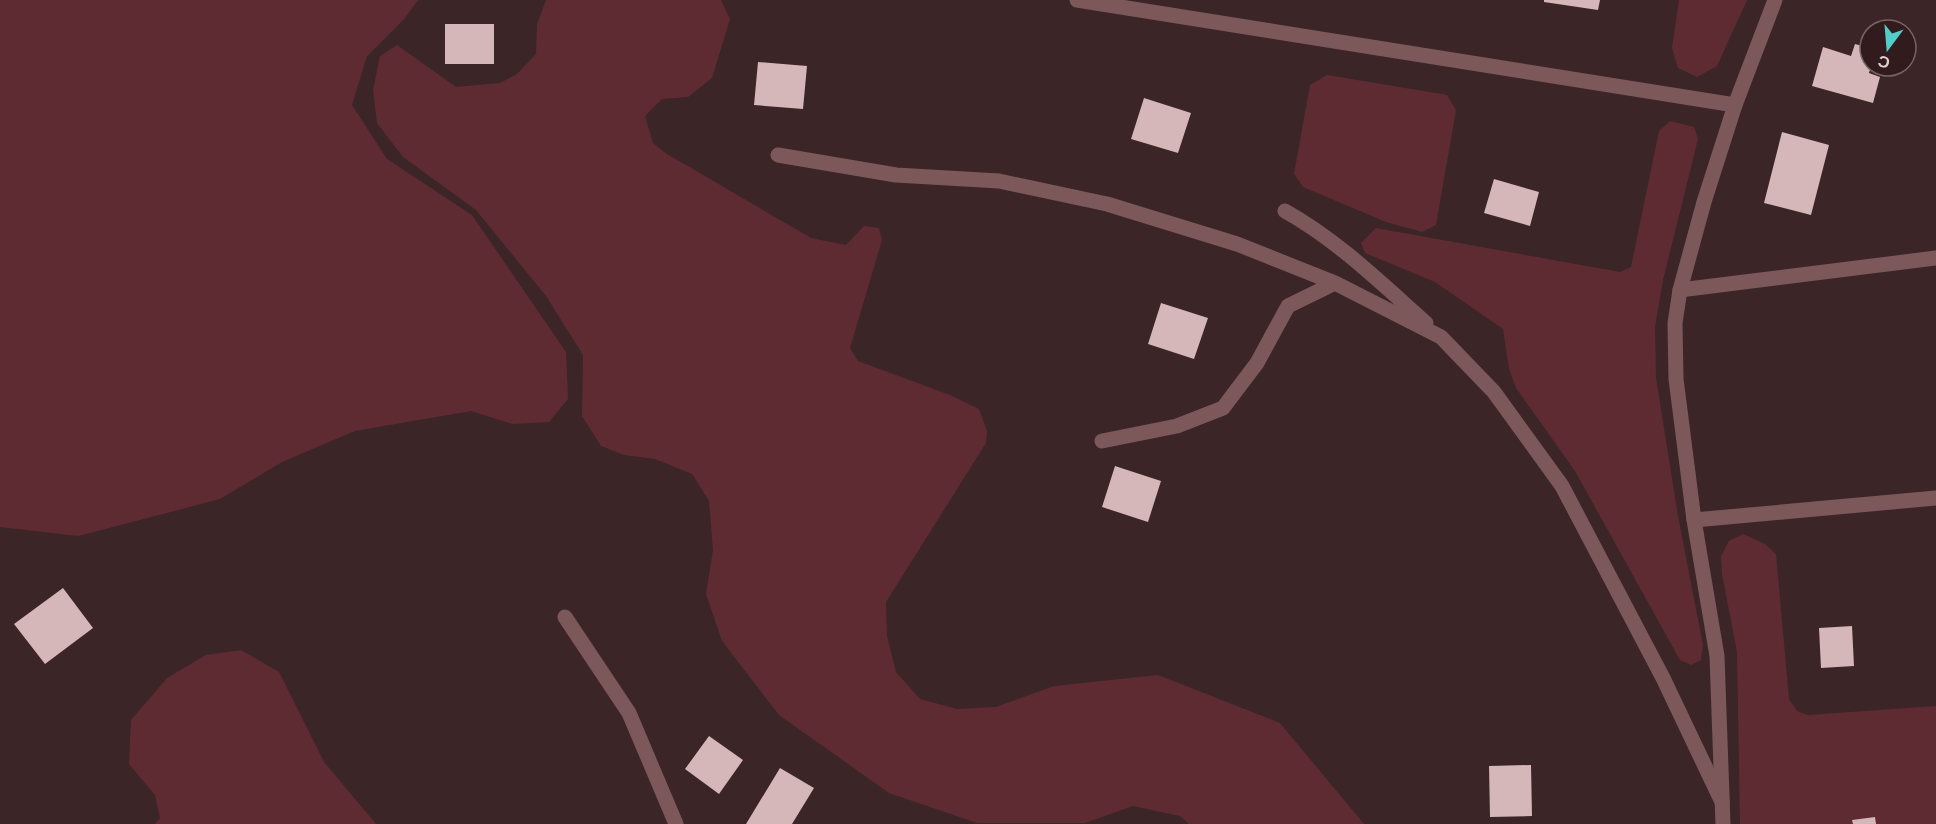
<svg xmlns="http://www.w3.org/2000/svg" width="1936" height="824" viewBox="0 0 1936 824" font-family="Barlow,sans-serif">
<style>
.green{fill:#5e2b32}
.building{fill:#d5b6b9}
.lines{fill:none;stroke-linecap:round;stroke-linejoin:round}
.service{stroke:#7c585b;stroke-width:15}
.minor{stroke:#7c585b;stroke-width:15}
</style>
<rect width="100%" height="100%" fill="#3c2527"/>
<path class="green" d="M0,0H418L405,18L367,56L352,105L387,159L472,215L566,352L568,399L549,422L512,424L471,411L355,431L282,462L220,499L163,514L78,536L0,527Z
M546,0H721L730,19L712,78L688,97L662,99L645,116L653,143L667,154L811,238L846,245L864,226L879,228L882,240L850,348L858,361L950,395L979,409L987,431L986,443L886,602L887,636L896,672L920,699L957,709L996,707L1054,686L1158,675L1280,723L1364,824H1189L1180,816L1133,806L1085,823H977L889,793L779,715L722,641L706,594L713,550L709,501L692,474L655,459L624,455L601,446L582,416L583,355L546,296L476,210L403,157L377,123L373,90L380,56L397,45L456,87L500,83L517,74L536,54L537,24Z
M1679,0H1747L1717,66L1697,77L1678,68L1672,48Z
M1327,75L1447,95L1456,110L1436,225L1422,232L1386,222L1303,187L1294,174L1310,85Z
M1670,121L1694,127L1698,139L1663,280L1655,327L1656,378L1678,516L1703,645L1701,660L1691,665L1680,660L1575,471L1516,388L1509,369L1503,329L1435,282L1365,253L1361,243L1376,228L1620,272L1631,267L1659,131Z
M1743,534L1765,544L1776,554L1789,699L1797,711L1808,715L1936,706V824H1740L1737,652L1722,574L1721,556L1729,541Z
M241,650L279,672L324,762L376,824H155L160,818L155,795L129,764L131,720L167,678L206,655Z"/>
<path class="building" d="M1544,0H1600L1598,10L1544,2Z
M445,24H494V64H445Z
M1855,44L1870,48L1871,66L1869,73L1880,77L1873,103L1812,86L1823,47L1851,56Z
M758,62L807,66L803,109L754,105Z
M1144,98L1191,113L1178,153L1131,139Z
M1782,132L1829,145L1811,215L1764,203Z
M1494,179L1539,192L1530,226L1484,213Z
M1161,303L1208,318L1194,359L1148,344Z
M1115,466L1161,481L1148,522L1102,507Z
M63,588L93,628L45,664L14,624Z
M1852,626L1854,666L1821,668L1819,628Z
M709,736L743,760L719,794L685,769Z
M1531,765L1532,816L1490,817L1489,766Z
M780,768L814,788L792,824H746Z
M1875,817L1876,824H1853L1852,820Z"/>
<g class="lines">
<path class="service" d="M1077,0L1735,105
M778,155L896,175L999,181L1107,204L1237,244L1335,283
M1285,211C1337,240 1381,283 1426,323
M1680,290L1936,258
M1102,441L1177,426L1223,408L1257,363L1288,306L1335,283L1441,337L1494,392L1562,486L1663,678L1722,802
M1694,520L1936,498
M565,617L629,713L676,824"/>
<path class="minor" d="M1723,824L1717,656L1694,520L1676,379L1675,323L1680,290L1704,202L1735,105L1775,0"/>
</g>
<g transform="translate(1888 48) rotate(196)"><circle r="28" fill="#311b1d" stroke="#766364" stroke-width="1.5"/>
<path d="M0-4.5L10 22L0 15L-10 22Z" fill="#53cdca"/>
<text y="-9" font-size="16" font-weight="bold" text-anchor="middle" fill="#dececf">С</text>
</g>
</svg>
